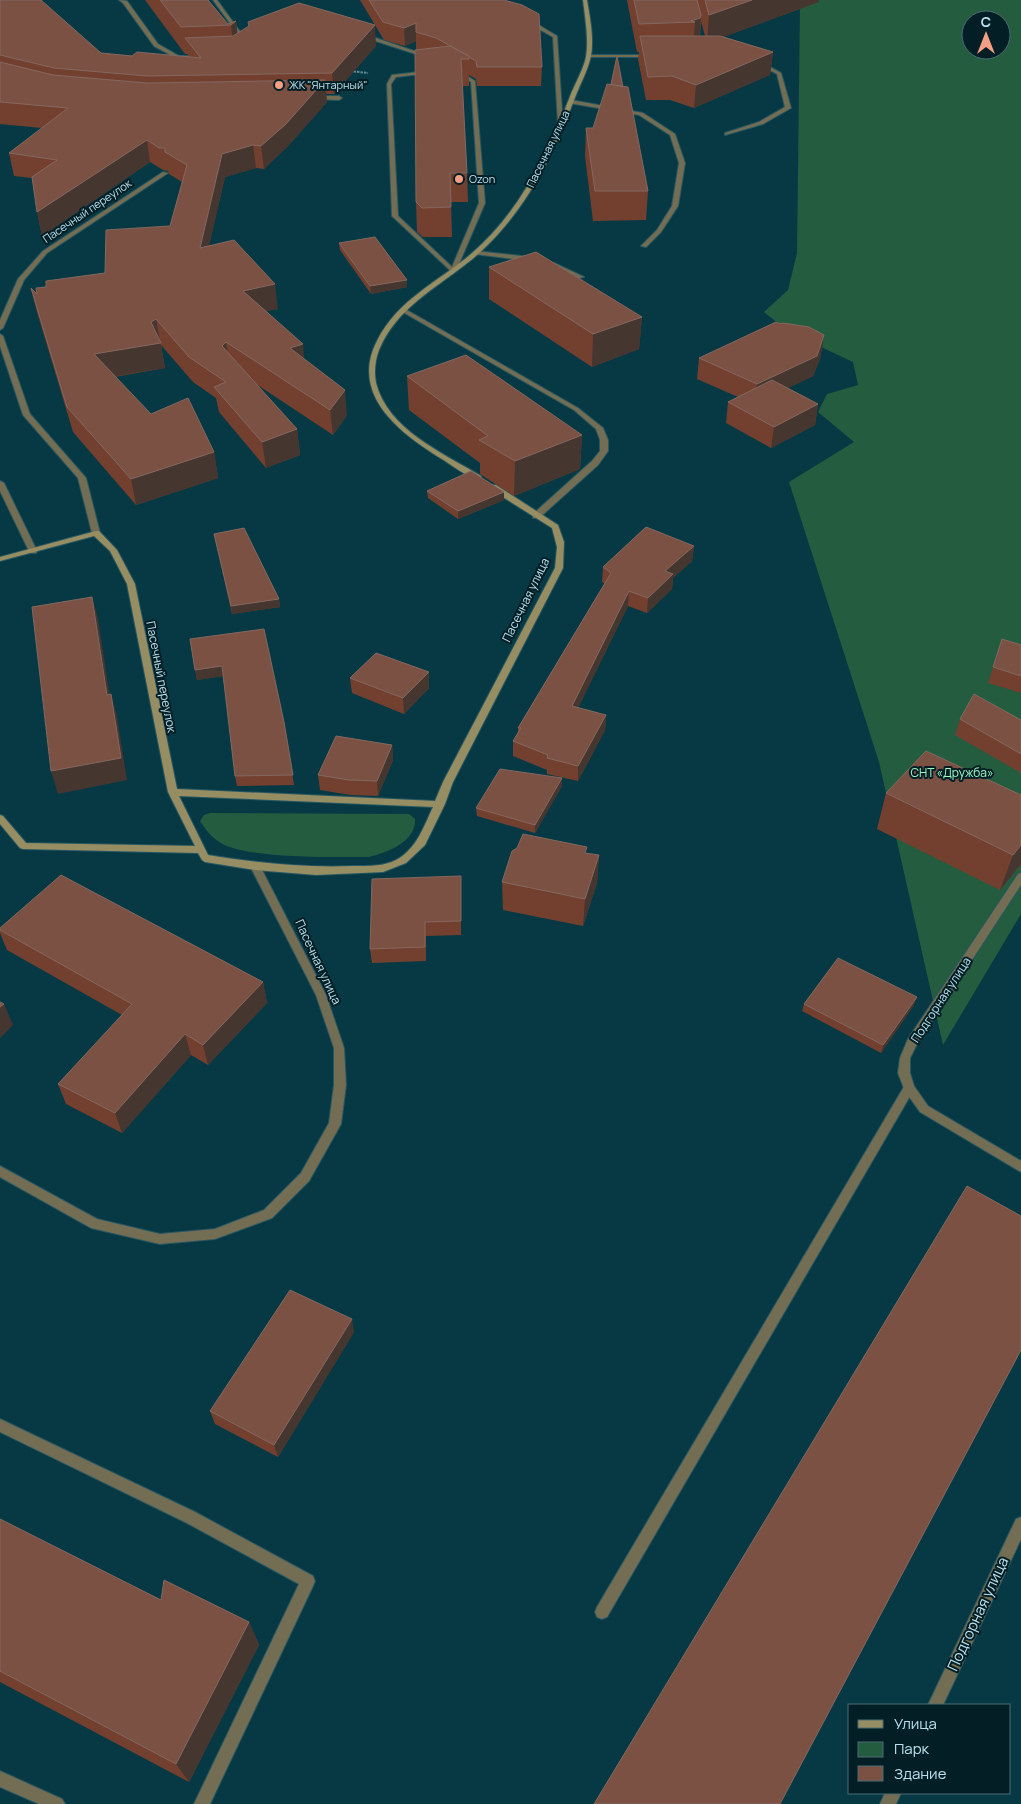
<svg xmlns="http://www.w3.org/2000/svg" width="1021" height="1804" viewBox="0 0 1021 1804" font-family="Manrope,sans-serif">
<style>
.green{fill:#235c3e;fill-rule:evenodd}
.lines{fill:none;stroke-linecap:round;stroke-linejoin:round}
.lane-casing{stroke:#275762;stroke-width:2}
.street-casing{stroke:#275762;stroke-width:2}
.secondary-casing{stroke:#275762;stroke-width:2}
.path{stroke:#5e8b96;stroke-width:2;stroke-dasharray:2.5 1;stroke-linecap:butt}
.lane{fill:#726d53;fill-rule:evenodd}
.street{fill:#726d53;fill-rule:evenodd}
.secondary{fill:#968d63;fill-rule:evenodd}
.wall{fill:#734030;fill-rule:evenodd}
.shaded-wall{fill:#453630}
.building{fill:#7b5144;stroke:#84685f}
.poi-dot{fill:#f39f85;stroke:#031e25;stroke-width:2}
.labels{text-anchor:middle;stroke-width:4;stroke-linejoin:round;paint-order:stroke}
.far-poi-label{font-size:11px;fill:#b9e0ec;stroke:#031e25;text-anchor:start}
.far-street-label{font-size:11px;fill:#b9e0ec;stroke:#031e25}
.street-label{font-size:12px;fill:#b9e0ec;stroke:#031e25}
.park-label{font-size:12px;fill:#9dfbc4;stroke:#031e25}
.near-street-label{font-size:15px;fill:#b9e0ec;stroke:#031e25}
</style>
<rect width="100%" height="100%" fill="#073944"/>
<path class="green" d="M798,0H1021V914L943,1045L879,762L789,482L854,442L818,412L827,394L858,385L853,362L789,332L764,312L788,290L797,253L800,4ZM971,20H1001V50H971Z
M210,813L409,814L415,819C416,842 388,852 369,857C336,857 246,859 221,843C212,838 205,829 200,821L204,815Z"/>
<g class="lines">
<defs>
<path id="lane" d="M586,55H650L652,56L650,57H588Z
M759,61L781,73L791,108L763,124L725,135V133L759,122L785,107L777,74L757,63Z
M571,100L643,113L675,134L685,163L678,206L661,232L646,247L641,246L657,230L672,206L679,163L670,135L639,115L569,103Z
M476,251L531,257L534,259L531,261L474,254L473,253Z
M550,263H554L584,277L579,278L550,265Z
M401,309H405L578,408L603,428L608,440V451L598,465L539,518H533V514L592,461L600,451V440L596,429L574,410L401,311Z
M0,481L4,483L37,551L36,553H30L29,551L0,491Z
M909,1083L913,1085L915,1088L913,1091L607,1617L602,1619L597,1617L595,1612L597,1607L905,1085Z
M0,1419L195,1512L313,1576L315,1581L313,1586L210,1804H194L299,1584L185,1522L0,1432Z
M0,1771L62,1799L65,1804H39L0,1787Z"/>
<path id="street" d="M119,0L127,1L158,44L179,56H202L204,57L202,58H176L154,46L123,3Z
M213,0H217L249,44H245Z
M528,21H532L557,36L563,125L558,124L553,37L528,23Z
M360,34H364L429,56L425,57L360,36Z
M428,71L430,73L396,77L391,84L398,216L452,267L479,203L471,82L455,72L459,71L475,81L485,203L456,271L453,273L392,216L387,84L392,75Z
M314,96H339L342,98L339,100L312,99Z
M163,172L168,173L47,253L24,280L3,328L0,330V320L18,279L43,251Z
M0,334L3,336L30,414L86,478L100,533L99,535H93L92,533L78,478L23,415L0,346Z
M255,862L260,866L326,995L344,1048L346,1085L341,1124L309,1181L272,1218L215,1239L160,1244L91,1228L0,1177V1166L97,1219L160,1234L215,1229L264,1210L301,1173L329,1123L334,1085V1048L316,995L250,866Z
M1021,873V885L917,1044L910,1058V1073L914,1086L928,1106L1021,1161V1172L920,1112L905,1091L898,1073L900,1058L908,1039L1018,874Z
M1021,1517V1539L943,1705H928L1016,1519Z
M885,1793H901L896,1804H880Z"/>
<path id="secondary" d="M583,0H587C590,18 594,38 591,56C588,70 581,82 576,95C557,145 535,193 499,233C489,244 478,255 466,264C433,290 396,309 379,350C375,360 374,373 376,383C388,430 443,453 481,476V480H478C466,476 453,466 442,459C401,434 349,395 377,341C397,300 438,282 471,254C519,213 546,157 569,99C574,85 583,71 586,57C589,39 585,18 583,0Z
M490,485H496L558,525L564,542L563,568L453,782L445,804L425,845L406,863L383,872L316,875L255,870L205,862L202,860L198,853L23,849L20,848L0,824V815L3,816L26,843L195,846L168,792L127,584L110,551L94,536L0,561V557L96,531H99L117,550L135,584L177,789L435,801L443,782L555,568L557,547L552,528L490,489ZM179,796L433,807C424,826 418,845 401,857C387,867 368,866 353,866C304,868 257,863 208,855Z"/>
</defs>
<use href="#lane" class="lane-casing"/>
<use href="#street" class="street-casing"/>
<use href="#secondary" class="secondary-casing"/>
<path class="path" d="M350,71L368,73"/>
<use href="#lane" class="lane"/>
<use href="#street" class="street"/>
<use href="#secondary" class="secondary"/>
</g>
<path class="wall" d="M0,0L101,53L132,56L188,57V54H185L145,0H208L228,24L236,21L237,33L376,46L334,94H326L327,102L288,146L264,169L256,168L225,177L209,245L278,309L266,311L304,359L347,415L333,435L256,384L297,429L300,455L266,468L219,412L216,398L193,382L161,345L165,368L115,377L151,414L214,452L218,478L136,505L73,432L37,312L31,288L37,294L46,287L105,273L170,226L182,182L169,174L168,171L163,170L150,162L42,236L37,212L32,178L14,176L9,153L42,128L0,124Z
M360,0H504L542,67L541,86H477L476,79L469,75V86H462L467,173L468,202H451L452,237H423L417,232L416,202V41L405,46L384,40Z
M627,0H819V2L723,37L773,52L770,75L694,108L670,100H646L638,59L639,52H637ZM701,21L705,36H700Z
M623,87L648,191L646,220L593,221L585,156L586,128H593Z
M339,243L407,287L371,294L340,250Z
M489,267L642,317L639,349L592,367L489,299Z
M821,356L813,376L788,388L818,404L815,425L771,448L726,423L728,402L738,397L697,379L699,358Z
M407,376L582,435L580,469L514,496L480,474V463L409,410Z
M427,491L504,500L458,519L428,498Z
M214,534L279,599L280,607L232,614Z
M694,546L692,561L673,578L672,589L647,613L628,606L578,708L606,715L605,730L578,781L547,774V770L513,756V741L518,732V728L605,584L602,582L603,567Z
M190,639L284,722L294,785L237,786L235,776L223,676L197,680Z
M1002,639L1021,645V693L988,683Z
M350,678L429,688L404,714L352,693Z
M960,719L1021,720V773L955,735Z
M392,745L393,760L378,796L351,795L320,790L318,775Z
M926,751L1021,864L1000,890L877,829L886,793Z
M562,778V786L535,833L477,816L476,808Z
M586,853L599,855L597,883L583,926L503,910L502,882Z
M461,890V935L426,936V961L372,963L370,949Z
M0,928L263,982L267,1003L208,1065L191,1055L122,1133L66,1104L58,1084L122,1015L7,950L0,933Z
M804,1004L914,1005L881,1053L802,1011Z
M354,1332L278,1457L215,1424L210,1411Z
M0,1519L161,1600L249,1622L259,1645L189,1782L0,1682Z"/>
<path class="shaded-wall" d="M752,0H819V2L707,43L709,15Z
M701,15L699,43L693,48L695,22L691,21Z
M236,21L239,47L234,51L231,25Z
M416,23V41L405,46L404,28Z
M375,25L376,46L334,94L332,73Z
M773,52L770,75L694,108L696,85Z
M325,80L327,102L288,146L264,169L261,146Z
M147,140L150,162L42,236L37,212Z
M253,145L256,168L225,177L203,272L200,248L222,154Z
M407,280V287L371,294L370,286Z
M275,284L278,309L247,315L243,291Z
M642,317L639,349L592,367L593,334Z
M156,319L165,368L99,379L94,354Z
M824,335L821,356L813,376L754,405L757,384Z
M226,342L230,367L222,346Z
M303,344L305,369L290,348Z
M345,390L347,415L333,435L330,410Z
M818,404L815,425L771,448L774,427Z
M297,429L300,455L266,468L262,442Z
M582,435L580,469L514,496L515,461Z
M214,452L218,478L136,505L131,479Z
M504,492V500L458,519V511Z
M694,546L692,561L673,578L672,589L647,613L648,598L665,571Z
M629,591L628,606L571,722L572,706Z
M92,597L98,619L113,717L107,695Z
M279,599L280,607L232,614L231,606Z
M222,666L224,676L197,680L195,670Z
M429,672V688L404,714L403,698Z
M111,694L117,717L127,780L58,794L51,771Z
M606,715L605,730L578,781V766Z
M392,745L393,760L378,796L377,781Z
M562,778V786L535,833V825Z
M1021,845V864L1000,890L1013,855Z
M599,855L597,883L583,926L585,899Z
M263,982L267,1003L208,1065L203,1045Z
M917,997L914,1005L881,1053L883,1045Z
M4,1004L13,1025L0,1038V1007Z
M185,1034L191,1055L122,1133L115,1113Z
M352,1319L354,1332L278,1457L274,1445Z
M249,1622L259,1645L189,1782L176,1764Z"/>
<path class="building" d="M0,0H41L101,53L132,56L137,52L201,58L185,38L233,36L249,26L248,22L299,3L375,25L332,73L147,76L54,68L0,55Z
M160,0H208L228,24L236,21L231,25L181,27Z
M369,0H504L522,5L539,14L542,67H477L476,61L469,57V56L436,38L416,32V23L404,28L383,22Z
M634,0H697L701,15L700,18L691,21L695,22L639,24Z
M705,0H752L709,15Z
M640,36H720L773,52L696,85L672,76L648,77Z
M450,46L469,56V59H461L467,173H450L451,207L422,208L416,202L415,50Z
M617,56L623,87L611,84Z
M0,62L53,75L147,83L325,80L286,124L261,146L253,145L222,154L200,248L234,240L275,284L243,291L303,344L290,348L345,390L330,410L226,342L222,346L297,429L262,442L214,387L226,382L189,357L156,319L151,322L161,343L94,354L151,414L188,398L214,452L131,479L67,407L31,288L37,294L36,288L46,287V281L105,273L106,230L170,226L187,165L165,152V148H159L147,140L37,212L32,177L57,160L9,153L68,108L0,102Z
M607,84L628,87L648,191H595L586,128H593Z
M375,237L407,280L370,286L339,243Z
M536,252L642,317L593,334L489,267Z
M776,322L780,324L783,323L809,327L824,335L817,356L757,384L699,358Z
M466,355L582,435L515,461L479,440L488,436L407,376Z
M772,380L818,404L774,427L728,402Z
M471,471L504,492L458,511L427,491Z
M646,527L694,546L665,571L673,574L648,598L629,591L572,706L606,715L578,766L547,758L548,755L513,741L521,728H518L611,573L603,567Z
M244,528L279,599L231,606L214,534Z
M92,597L107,695L111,694L121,758L51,771L32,607Z
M264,629L284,722L293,775L235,776L222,666L195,670L190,639Z
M1002,639L1021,645V676L993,667Z
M376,653L429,672L403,698L350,678Z
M974,694L1021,720V754L960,719Z
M336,736L392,745L377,781L349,780L318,775Z
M926,751L1021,795V845L1013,855L886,793Z
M500,769L562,778L535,825L476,808Z
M523,834L587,847L585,853L599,855L585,899L502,882L512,851L517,848Z
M61,875L263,982L203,1045L185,1034L115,1113L58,1084L132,1004L0,930V928Z
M461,876V921L425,922V947L370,949L372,879Z
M838,958L917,997L883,1045L804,1004Z
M0,1002L4,1004L0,1007Z
M967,1186L1021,1216V1350L780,1804H594Z
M290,1290L352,1319L274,1445L210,1411Z
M0,1519L161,1600L164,1580L249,1622L176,1764L0,1671Z"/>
<g class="poi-dot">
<circle cx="279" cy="85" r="5"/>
<circle cx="459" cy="179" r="5"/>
</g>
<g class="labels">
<g class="far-poi-label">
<text x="289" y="89">ЖК "Янтарный"</text>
<text x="469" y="183">Ozon</text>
</g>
<g class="far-street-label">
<text transform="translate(548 149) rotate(-64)" y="4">Пасечная улица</text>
<text transform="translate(87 211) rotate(-34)" y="4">Пасечный переулок</text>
</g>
<g class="street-label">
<text transform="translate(526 600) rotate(-64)" y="4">Пасечная улица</text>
<text transform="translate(161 677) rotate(79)" y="4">Пасечный переулок</text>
<text transform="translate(318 962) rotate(65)" y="4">Пасечная улица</text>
<text transform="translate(941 1000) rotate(-57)" y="4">Подгорная улица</text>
</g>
<g class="park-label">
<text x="952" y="777">СНТ «Дружба»</text>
</g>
<g class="near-street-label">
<text transform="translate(978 1614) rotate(-65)" y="5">Подгорная улица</text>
</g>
</g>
<rect x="848" y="1704" width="162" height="90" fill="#031e25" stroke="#4c6c75"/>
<rect x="858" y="1720" width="25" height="8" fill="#968d63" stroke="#4c6c75"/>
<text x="894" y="1729" font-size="15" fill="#b9e0ec">Улица</text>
<rect x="858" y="1742" width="25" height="15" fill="#235c3e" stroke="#4c6c75"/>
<text x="894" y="1754" font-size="15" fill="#b9e0ec">Парк</text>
<rect x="858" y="1766" width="25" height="15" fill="#7b5144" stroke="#4c6c75"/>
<text x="894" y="1779" font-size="15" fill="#b9e0ec">Здание</text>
<g transform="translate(986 35)"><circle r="24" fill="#031e25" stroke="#4c6c75"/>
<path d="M0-4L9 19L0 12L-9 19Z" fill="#f39f85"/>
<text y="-8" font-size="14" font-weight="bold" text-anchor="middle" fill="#b9e0ec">С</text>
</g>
</svg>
